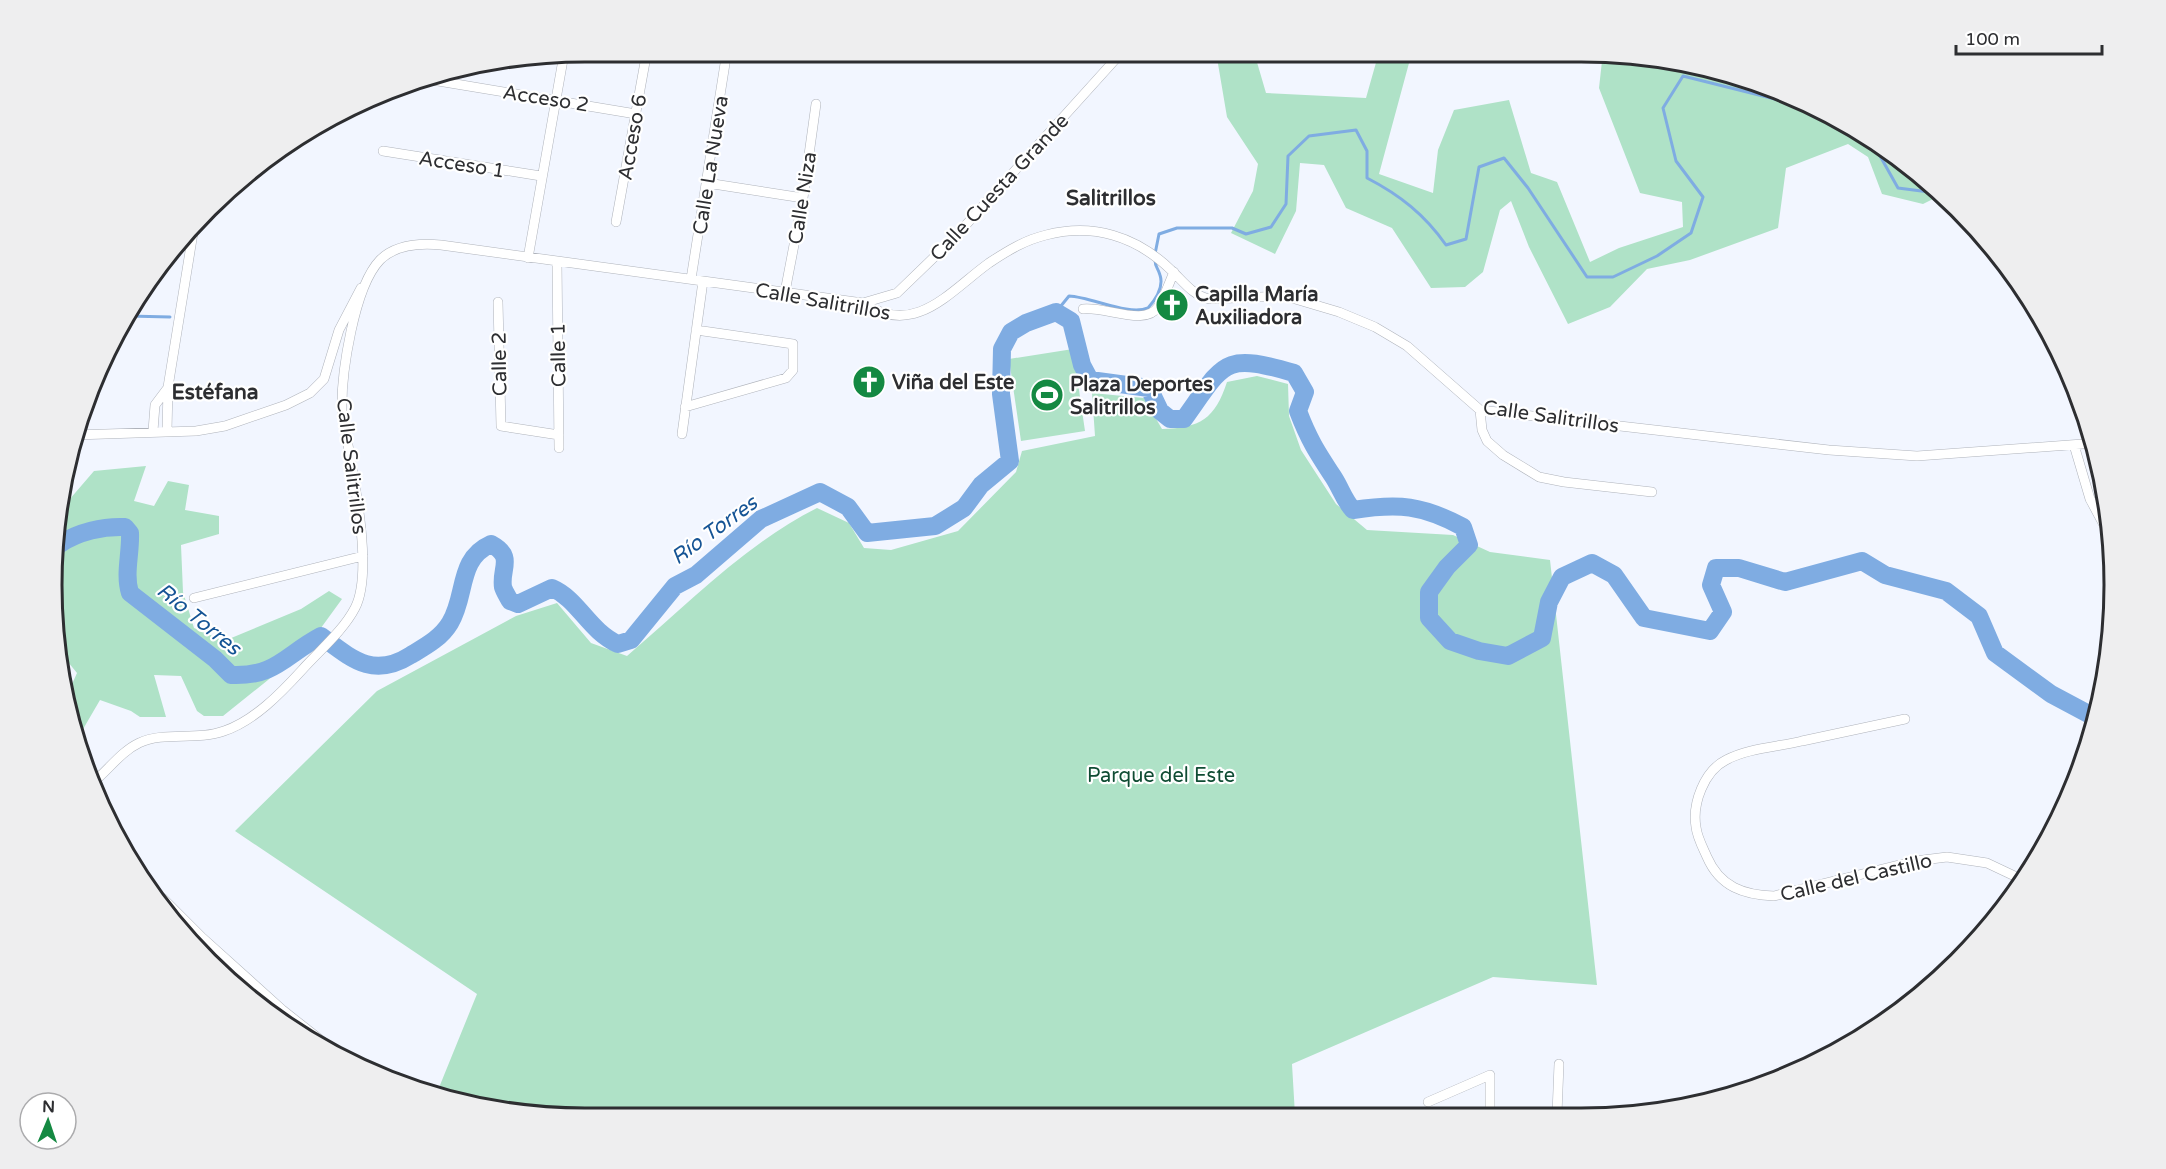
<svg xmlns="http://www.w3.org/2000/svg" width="2166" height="1169" viewBox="0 0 2166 1169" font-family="'Varela Round',sans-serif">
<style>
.green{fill:#afe2c7}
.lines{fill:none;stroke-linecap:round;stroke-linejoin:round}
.stream{stroke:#7face2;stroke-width:3}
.river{stroke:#7face2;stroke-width:18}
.street-casing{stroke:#afb3bb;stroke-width:10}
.secondary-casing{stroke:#afb3bb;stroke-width:15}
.street{stroke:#fff;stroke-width:9}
.secondary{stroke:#fff;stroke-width:14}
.labels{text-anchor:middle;stroke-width:4.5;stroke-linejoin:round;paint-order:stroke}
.street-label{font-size:20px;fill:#2d2e31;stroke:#fff}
.poi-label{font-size:20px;font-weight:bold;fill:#2d2e31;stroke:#fff;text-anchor:start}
.park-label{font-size:20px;fill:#0f4c33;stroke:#fff}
.neighbourhood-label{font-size:21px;font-weight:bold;fill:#2d2e31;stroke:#fff}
.water-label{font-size:21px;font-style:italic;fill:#155495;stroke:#fff}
.rim{fill:none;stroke:#2d2e31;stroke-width:3}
</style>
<rect width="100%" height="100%" fill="#f2f6ff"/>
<path class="green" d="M1216,52H1254L1266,93L1366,98L1379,52H1412L1379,174L1433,193L1438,150L1454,110L1509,100L1531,173L1557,182L1590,262L1619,248L1683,227L1682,202L1640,193L1599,88L1603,52L1720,69L1848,122L1933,183L1943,194L1923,204L1882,194L1868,157L1848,144L1786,168L1778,228L1690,260L1647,269L1610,307L1568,324L1529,247L1511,201L1500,210L1483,272L1465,287L1431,288L1392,228L1346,208L1324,165L1300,163L1296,211L1275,254L1231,233L1253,191L1258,164L1227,117Z
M1073,349L1085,431L1021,441L1009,359Z
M1257,376L1288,384L1289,416L1301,450L1336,504L1367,530L1453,535L1490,552L1550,560L1597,985L1493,977L1292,1064L1295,1115L550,1117L446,1100L436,1095L477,994L235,831L377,691L516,616L557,603L591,643L627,656C688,604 746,544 817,508L849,523L864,548L891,550L958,531L1016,472L1022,451L1095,436L1092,393L1144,398L1162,429C1200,428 1215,419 1227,382Z
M146,466L134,501L154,506L168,481L189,485L185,510L219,516V534L181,545L183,592L194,628L224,641L301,609L329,591L342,599L318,632L268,680L223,716H204L197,711L181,676L154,675L166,717H140L131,711L100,700L79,736L69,691L77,673L59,651L52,620L63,507L94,471Z"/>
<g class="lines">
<path class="stream" d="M1870,138L1898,188L1929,192L1938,189
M1155,254L1159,234L1177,228H1232L1246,234L1271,227L1286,204L1288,156L1309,136L1356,130L1367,151V178C1400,195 1425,215 1446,245L1466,239L1479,167L1504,158L1528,188L1587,277H1613L1657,256L1691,233L1703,197L1676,161L1663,108L1683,76L1779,100L1798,102
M1056,312L1069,296C1092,297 1128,316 1148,308C1156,299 1164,287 1160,275C1158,268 1155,267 1155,260
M128,316L170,317"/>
<path class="river" d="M60,544C78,532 103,526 125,527L130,533C131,553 124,574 130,593L215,659L231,675C276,677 285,655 321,636C352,659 373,679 411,655C426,646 441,638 450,623C467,595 457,559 491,544C515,557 500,568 503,587C504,591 508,597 510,601L518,604L552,588C578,599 589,631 618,644L631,640L675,586L696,575L761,519L820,492L848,507L867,533L935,526L964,508L981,485L1010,461L1001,394L1002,349L1011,332L1026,323L1056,312L1071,321L1082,365L1090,380L1149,388L1160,411L1170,419H1184C1225,362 1222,352 1294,373L1305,392L1298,411C1309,440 1317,452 1334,478C1341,489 1344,500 1353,510C1399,503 1422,505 1463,527L1469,545L1447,567L1429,592V618L1450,641L1479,651L1508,656L1542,638L1549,602L1562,577L1592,563L1614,575L1644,618L1710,631L1723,612L1711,585L1716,568H1739L1785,582L1862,561L1885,575L1946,591L1979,616L1995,653L2051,694L2096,718"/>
<defs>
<path id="street" d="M420,78L636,114
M383,151L541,176
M707,183L803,198
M616,222L647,51
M528,258L564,54
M557,262L559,448
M691,279L727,51
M785,292L803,198L816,104
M498,302L501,426L559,435
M863,303L897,293L954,238L1122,52
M1083,309C1105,306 1145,327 1158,307C1165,296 1169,283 1174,272
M685,407L786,378L793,370V344L696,330
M1480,410L1482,430L1487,441L1503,455L1539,477L1564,482L1652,492
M153,431L155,405L167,389
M167,431L168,387L193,233
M682,434L703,281
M75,435L196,431L225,426L286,405L310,393L324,379L339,330L361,288
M2074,445L2090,499L2112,540
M194,598L363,556
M1905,719C1871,726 1836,734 1802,741C1778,747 1748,748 1726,760C1704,771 1692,804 1696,827C1697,837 1703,848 1707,857C1720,887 1744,895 1774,896L1915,861L1947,857L1987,863L2023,880
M91,784C107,772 120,752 139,743C164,731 197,741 224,731C254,721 281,693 302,670C319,651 343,631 355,608C376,568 349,457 342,411C341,374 354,287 380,260C396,244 420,243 441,245L863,303C915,338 950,291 989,263C1007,251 1025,240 1046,235C1093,223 1136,236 1171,270C1183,281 1193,296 1210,299L1285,296L1339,312L1375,327L1407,346L1480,410L1829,450L1917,456L2096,443
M1428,1102L1490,1075V1114
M1557,1114L1559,1064"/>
<path id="secondary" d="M161,900L200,939L281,1012L333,1053"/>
</defs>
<use href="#street" class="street-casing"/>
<use href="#secondary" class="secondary-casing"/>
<use href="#street" class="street"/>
<use href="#secondary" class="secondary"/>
</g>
<defs>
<symbol id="church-disc" viewBox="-11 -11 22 22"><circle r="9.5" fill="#148942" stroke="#fff"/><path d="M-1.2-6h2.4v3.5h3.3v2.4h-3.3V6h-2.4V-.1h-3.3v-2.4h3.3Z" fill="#fff"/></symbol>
<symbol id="stadium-disc" viewBox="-11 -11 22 22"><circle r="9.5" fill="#148942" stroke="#fff"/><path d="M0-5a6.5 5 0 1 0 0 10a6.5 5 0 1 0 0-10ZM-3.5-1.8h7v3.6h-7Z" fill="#fff"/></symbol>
</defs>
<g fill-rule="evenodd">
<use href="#church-disc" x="1153" y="286" width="38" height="38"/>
<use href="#church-disc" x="850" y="363" width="38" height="38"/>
<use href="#stadium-disc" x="1028" y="376" width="38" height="38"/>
</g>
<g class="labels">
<g class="street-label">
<text transform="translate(546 98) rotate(9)" y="7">Acceso 2</text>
<text transform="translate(632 137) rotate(-80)" y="7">Acceso 6</text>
<text transform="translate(462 164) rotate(9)" y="7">Acceso 1</text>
<text transform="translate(710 165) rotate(-81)" y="7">Calle La Nueva</text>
<text transform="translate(999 187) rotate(-47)" y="7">Calle Cuesta Grande</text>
<text transform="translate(802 198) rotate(-81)" y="7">Calle Niza</text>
<text transform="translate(823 301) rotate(10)" y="7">Calle Salitrillos</text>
<text transform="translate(558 355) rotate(-91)" y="7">Calle 1</text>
<text transform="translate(499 364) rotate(-91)" y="7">Calle 2</text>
<text transform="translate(1551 416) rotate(8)" y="7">Calle Salitrillos</text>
<text transform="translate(352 466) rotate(83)" y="7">Calle Salitrillos</text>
<text transform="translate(1856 877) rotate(-13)" y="7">Calle del Castillo</text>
</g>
<g class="poi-label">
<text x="1195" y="301">Capilla María<tspan x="1195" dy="23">Auxiliadora</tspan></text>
<text x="892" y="389">Viña del Este</text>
<text x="1070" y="391">Plaza Deportes<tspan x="1070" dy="23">Salitrillos</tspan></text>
</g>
<g class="park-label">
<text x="1161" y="782">Parque del Este</text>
</g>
<g class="neighbourhood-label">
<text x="1111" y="205">Salitrillos</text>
<text x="215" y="399">Estéfana</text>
</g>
<g class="water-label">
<text transform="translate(714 530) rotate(-36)" y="7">Río Torres</text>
<text transform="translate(199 619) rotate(39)" y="7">Río Torres</text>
</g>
</g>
<path d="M0 0H2166V1169H0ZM585 62H1581A523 523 0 0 1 2104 585V585A523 523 0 0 1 1581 1108H585A523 523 0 0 1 62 585V585A523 523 0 0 1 585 62Z" fill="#eeeeef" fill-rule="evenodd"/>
<path class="rim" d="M585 62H1581A523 523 0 0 1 2104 585V585A523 523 0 0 1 1581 1108H585A523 523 0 0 1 62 585V585A523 523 0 0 1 585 62Z"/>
<g transform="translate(48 1121) rotate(2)"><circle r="28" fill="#ffffff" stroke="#ababad" stroke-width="1.5"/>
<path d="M0-4.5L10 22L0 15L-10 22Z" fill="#148942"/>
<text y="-9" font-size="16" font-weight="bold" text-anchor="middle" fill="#2d2e31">N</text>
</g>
<path d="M1956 45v9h146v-9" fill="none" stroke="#2d2e31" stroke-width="3"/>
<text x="1965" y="45" font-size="18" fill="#2d2e31" stroke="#ffffff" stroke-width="4.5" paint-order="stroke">100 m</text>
</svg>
